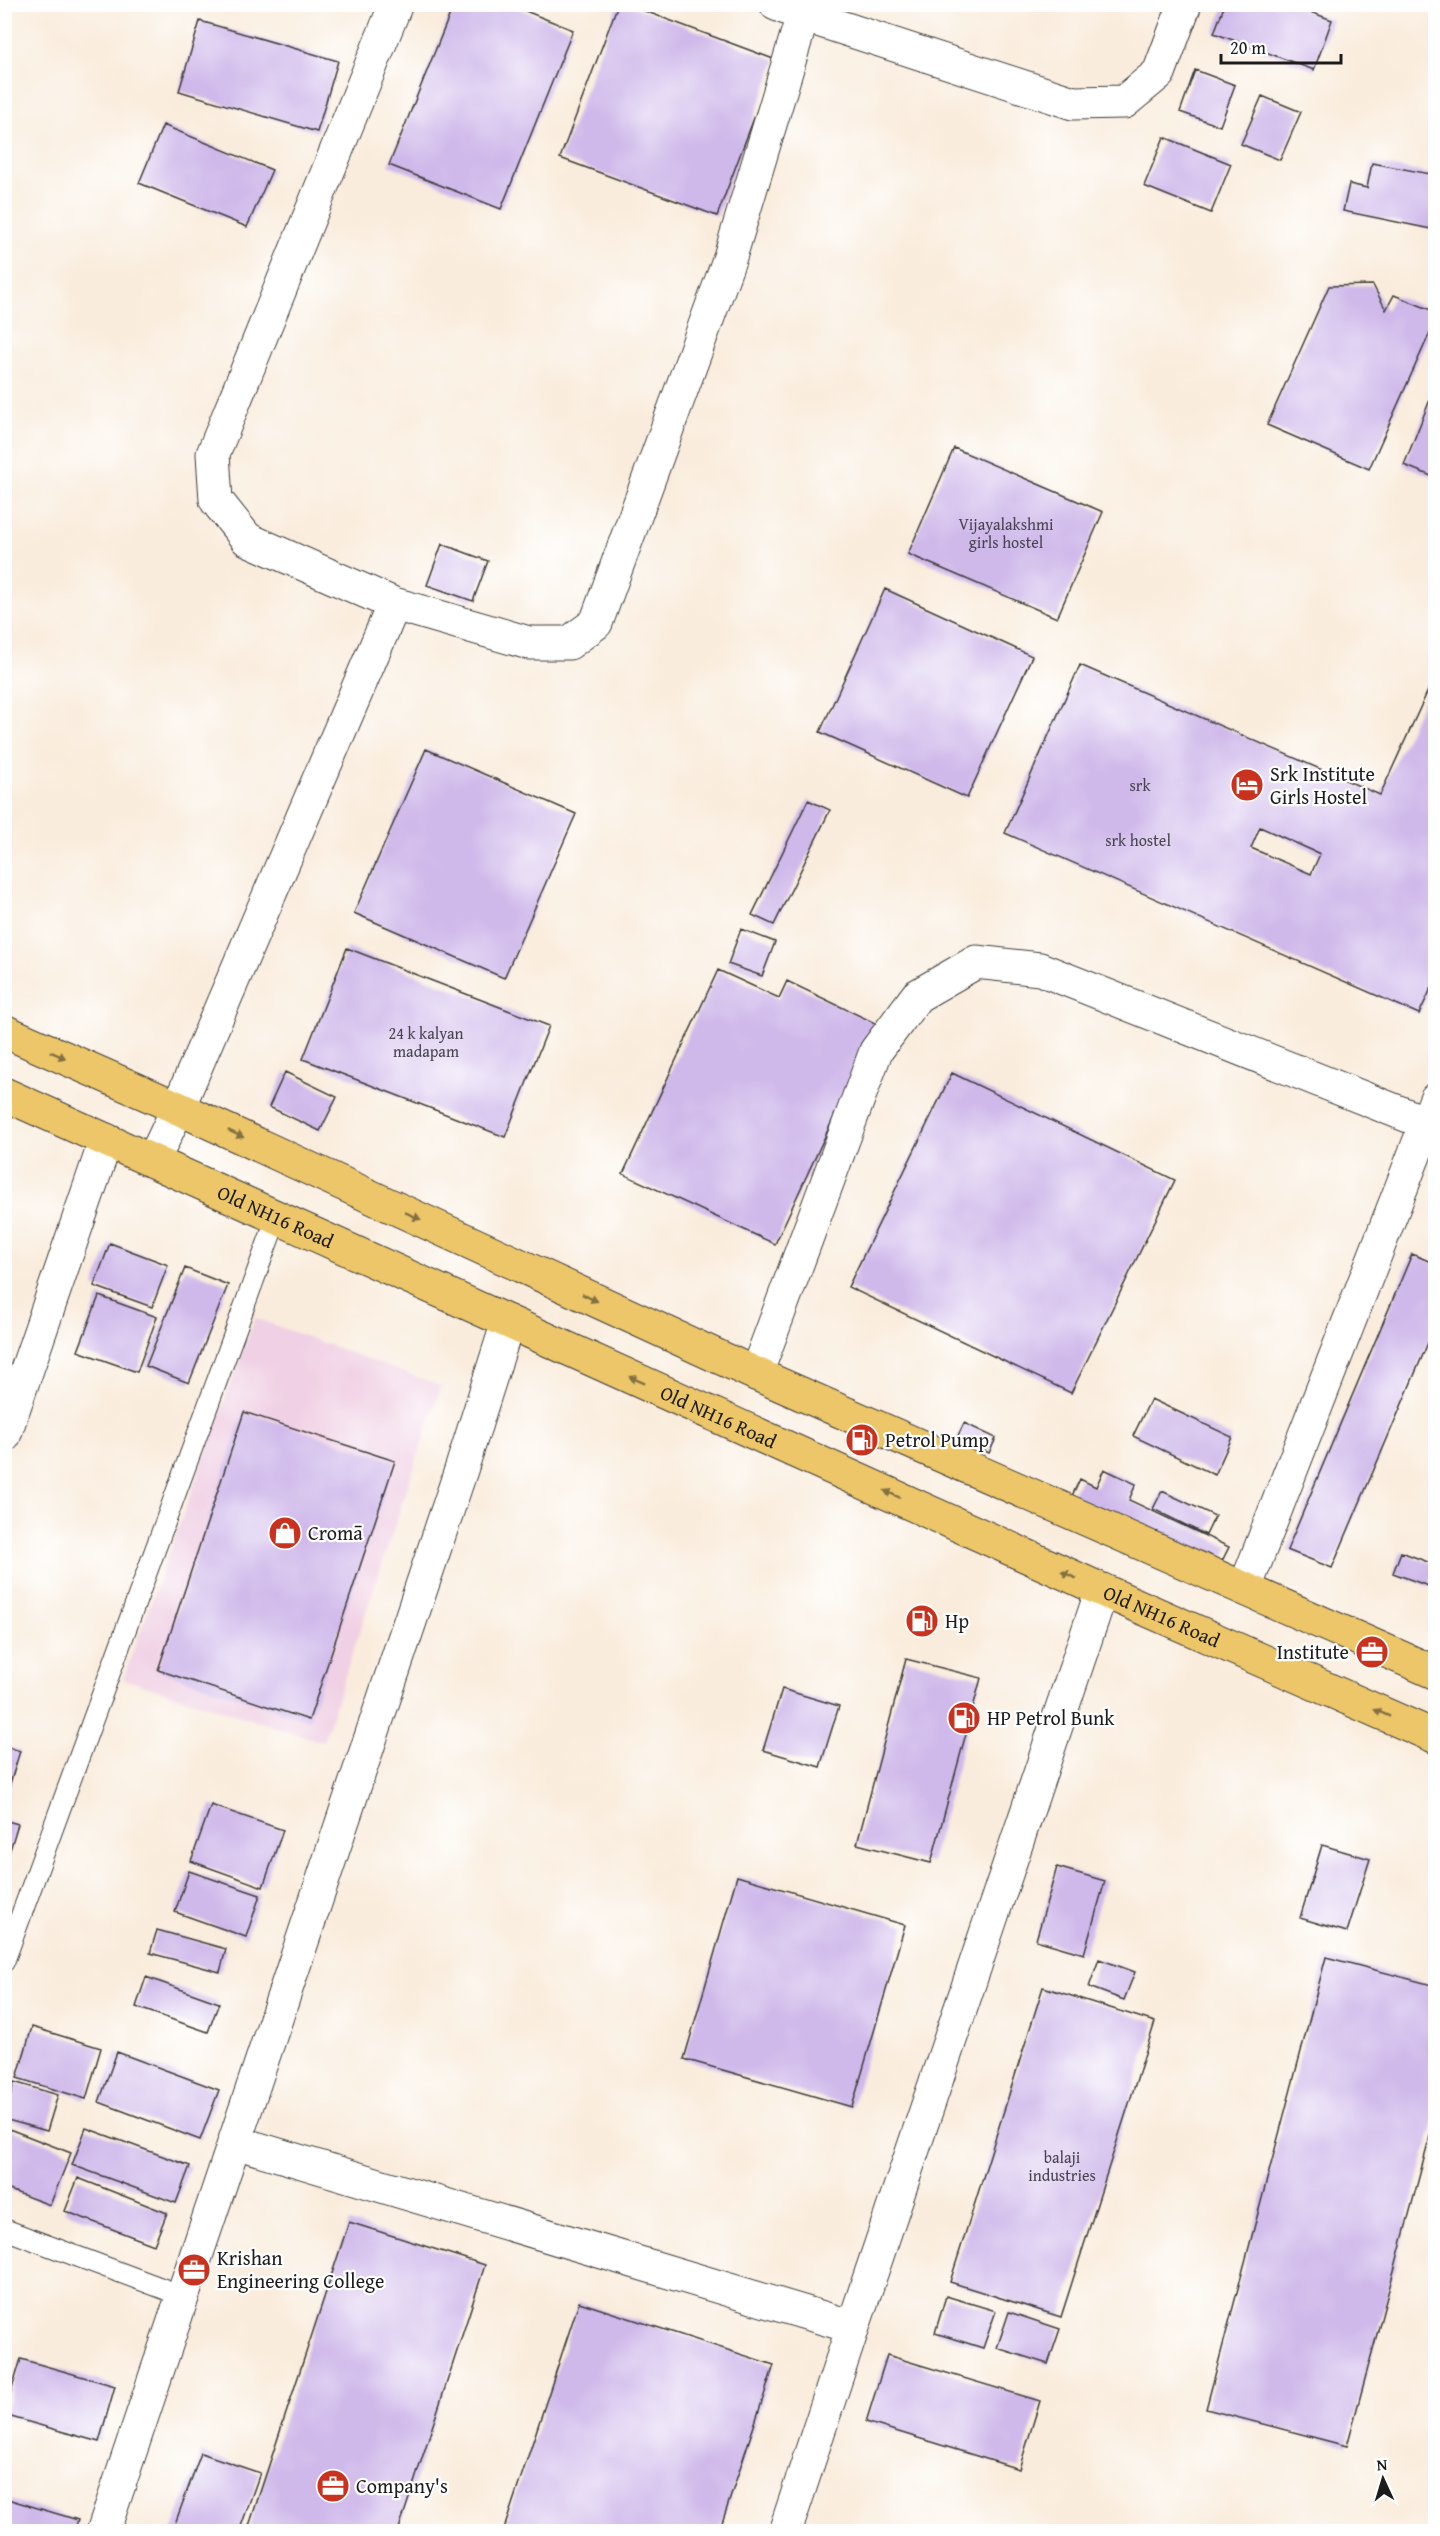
<svg xmlns="http://www.w3.org/2000/svg" width="1440" height="2536" viewBox="0 0 1440 2536" font-family="'Gentium Book Plus',serif">
<style>
.built{fill:#f0d0e4}
.building{fill:#cfb8ea;fill-rule:evenodd}
.lines{fill:none;stroke-linecap:round;stroke-linejoin:round}
.lane-casing{stroke:#3d3b39;stroke-width:22}
.street-casing{stroke:#3d3b39;stroke-width:35}
.primary-casing{stroke:#3d3b39;stroke-width:35}
.lane{stroke:#fff;stroke-width:20}
.street{stroke:#fff;stroke-width:33}
.primary{stroke:#ecc669;stroke-width:33}
.oneway{fill:#847142}
.labels{text-anchor:middle;stroke-width:4.5;stroke-linejoin:round;paint-order:stroke}
.number-label{font-size:16px;fill:#494350}
.poi-label{font-size:20px;fill:#1c1c1c;stroke:#fff;text-anchor:start}
.street-label{font-size:20px;fill:#1c1c1c;stroke:#fff}
</style>
<rect width="100%" height="100%" fill="#fff"/>
<filter id="ink" filterUnits="userSpaceOnUse"><feTurbulence type="fractalNoise" baseFrequency=".0167" numOctaves="2"/><feDisplacementMap in="SourceGraphic" scale="12" xChannelSelector="R" yChannelSelector="G"/><feConvolveMatrix kernelMatrix="1 2 1 2 8 2 1 2 1" color-interpolation-filters="sRGB"/></filter>
<filter id="wash" filterUnits="userSpaceOnUse"><feTurbulence type="fractalNoise" baseFrequency=".008" numOctaves="4" result="noise"/><feDisplacementMap in="SourceGraphic" scale="24" xChannelSelector="R" yChannelSelector="G"/><feGaussianBlur stdDeviation="1.35" result="paint"/><feColorMatrix in="noise" values="0 0 0 0 0 0 0 0 0 0 0 0 0 0 0 0 0 1.4 0 .05"/><feComposite in="paint" operator="in"/></filter>
<g filter="url(#wash)">
<rect width="100%" height="100%" fill="#f9ecdc"/>
<path class="built" d="M255,1318L441,1386L323,1742L123,1679Z"/>
<g id="blocks">
<path class="building" d="M454,4H508L573,30L501,209L389,165Z
M618,4H626L776,60L717,216L560,158Z
M1225,4H1289L1332,20L1314,70L1214,33Z
M200,21L338,61L317,132L179,91Z
M1195,70L1235,85L1220,126L1180,112Z
M1262,96L1301,112L1280,160L1241,144Z
M163,125L272,170L247,227L139,183Z
M1164,137L1231,164L1211,213L1144,186Z
M1372,163L1436,175V230L1343,211L1349,184L1367,188Z
M1373,285L1386,310L1394,295L1436,312V319L1369,469L1267,425L1329,286Z
M1435,387L1436,388V478L1404,465Z
M954,448L1103,512L1057,618L908,554Z
M442,544L488,561L473,601L427,585Z
M885,589L1032,656L967,798L820,732Z
M1080,665L1380,795L1436,673V978L1419,1014L1005,833ZM1260,827L1320,854L1311,874L1251,848Z
M426,749L576,814L504,978L354,913Z
M808,800L830,810L774,925L752,915Z
M741,929L775,942L762,976L728,964Z
M347,948L549,1026L505,1137L303,1059Z
M718,970L779,998L787,981L877,1024L775,1244L623,1174Z
M285,1072L337,1097L320,1131L269,1107Z
M952,1073L1175,1180L1071,1393L848,1287Z
M110,1243L168,1265L152,1307L94,1286Z
M1412,1254L1436,1264V1324L1332,1568L1287,1550Z
M185,1268L228,1285L189,1383L146,1366Z
M99,1296L157,1317L137,1372L78,1351Z
M1151,1399L1232,1437L1215,1475L1133,1436Z
M244,1412L395,1461L309,1720L158,1670Z
M964,1423L996,1438L989,1453L957,1438Z
M1104,1469L1136,1484L1129,1500L1229,1547L1219,1567L1071,1498L1080,1479L1096,1487Z
M1162,1491L1215,1516L1206,1535L1153,1509Z
M1401,1552L1436,1565L1428,1586L1393,1573Z
M906,1659L981,1678L931,1863L857,1844Z
M782,1689L839,1706L820,1767L763,1750Z
M4,1746L20,1751L5,1800H4Z
M211,1805L283,1830L263,1887L191,1861Z
M4,1820L18,1824L5,1866H4Z
M1322,1845L1370,1859L1347,1932L1300,1918Z
M1057,1867L1105,1881L1084,1954L1036,1940Z
M189,1871L260,1895L246,1937L175,1912Z
M737,1876L905,1925L852,2107L684,2059Z
M157,1930L226,1949L220,1972L150,1953Z
M1326,1957L1436,1986V2114L1347,2446L1206,2409Z
M1099,1959L1135,1972L1124,2000L1089,1987Z
M146,1977L219,2003L208,2032L136,2007Z
M1043,1987L1155,2022L1061,2317L950,2282Z
M32,2027L101,2048L86,2099L17,2078Z
M117,2052L219,2090L200,2140L99,2102Z
M14,2082L58,2095L47,2131L4,2119Z
M4,2127L71,2153L50,2205L4,2188Z
M86,2128L190,2166L176,2203L72,2165Z
M78,2178L167,2213L154,2245L65,2211Z
M349,2222L485,2265L398,2532H247Z
M946,2296L996,2311L983,2348L935,2333Z
M579,2302L774,2365L719,2532H503Z
M1009,2312L1060,2329L1048,2364L997,2348Z
M887,2355L1040,2401L1019,2469L866,2422Z
M21,2359L115,2386L99,2442L4,2415Z
M201,2453L260,2473L239,2532H172Z
M4,2498L78,2520L74,2532H4Z"/>
</g>
</g>
<g filter="url(#ink)">
<use href="#blocks" fill-opacity="0" stroke="#3d3b39" stroke-width="1.5"/>
<g class="lines">
<defs>
<path id="lane" d="M4,1962L277,1217
M4,2229L183,2296"/>
<path id="street" d="M396,4L213,454L216,500L247,539L394,604L529,643H569L596,623L730,257L803,15L776,4
M803,15L1073,103L1124,102L1159,73L1185,4
M153,1161L178,1108L394,604
M756,1374L876,1051L917,996L976,962L1040,969L1426,1123
M4,1436L106,1140
M1245,1588L1436,1099
M235,2142L853,2327L1102,1590
M103,2532L462,1467L508,1322
M785,2532L853,2327"/>
<g id="primary">
<path d="M4,1031L178,1108L756,1374L1436,1673"/>
<path id="s1" d="M4,1094L1102,1590L1436,1737"/>
</g>
</defs>
<use href="#lane" class="lane-casing"/>
<use href="#street" class="street-casing"/>
<use href="#primary" class="primary-casing"/>
<use href="#lane" class="lane"/>
<use href="#street" class="street"/>
<use href="#primary" class="primary"/>
</g>
<defs><path id="oneway-solid" d="M-6-.8H1V-3.2L6.5 0L1 3.2V.8H-6Z" transform="scale(1.5)"/></defs>
<g class="oneway">
<use href="#oneway-solid" transform="translate(58 1055) rotate(24)"/>
<use href="#oneway-solid" transform="translate(236 1134) rotate(25)"/>
<use href="#oneway-solid" transform="translate(413 1216) rotate(25)"/>
<use href="#oneway-solid" transform="translate(590 1298) rotate(25)"/>
<use href="#oneway-solid" transform="translate(637 1380) rotate(-156)"/>
<use href="#oneway-solid" transform="translate(892 1494) rotate(-155)"/>
<use href="#oneway-solid" transform="translate(1069 1575) rotate(-155)"/>
<use href="#oneway-solid" transform="translate(1382 1713) rotate(-156)"/>
</g>
</g>
<defs>
<symbol id="hotel-disc" viewBox="-11 -11 22 22"><circle r="9.5" fill="#c8321e" stroke="#fff"/><path d="M-6-4.5h1.5V1H6V5H4.5V3h-9V5H-6ZM-4 0a1.8 1.8 0 1 1 3.6 0ZM.5 0V-2.5h3Q6-2.5 6 0Z" fill="#fff"/></symbol>
<symbol id="fuel-disc" viewBox="-11 -11 22 22"><circle r="9.5" fill="#c8321e" stroke="#fff"/><path d="M-5.5-6h7V0h2V4h1.3V-2.5L3-4.5l.8-.8L6-3V5H2.5V1h-1V6h-7ZM-4.2-4.7v3.2H.2V-4.7Z" fill="#fff"/></symbol>
<symbol id="shop-disc" viewBox="-11 -11 22 22"><circle r="9.5" fill="#c8321e" stroke="#fff"/><path d="M-5-2.5h2.3a2.7 3.5 0 0 1 5.4 0H5L5.5 6h-11ZM-1.5-2.5h3a1.5 2.3 0 0 0-3 0Z" fill="#fff"/></symbol>
<symbol id="office-disc" viewBox="-11 -11 22 22"><circle r="9.5" fill="#c8321e" stroke="#fff"/><path d="M-6-3h4V-5.5h4V-3h4V5H-6ZM-1-4.5V-3h2v-1.5ZM-6 0V1H6V0Z" fill="#fff"/></symbol>
</defs>
<g fill-rule="evenodd">
<use href="#hotel-disc" x="1228" y="766" width="38" height="38"/>
<use href="#fuel-disc" x="843" y="1421" width="38" height="38"/>
<use href="#shop-disc" x="266" y="1514" width="38" height="38"/>
<use href="#fuel-disc" x="903" y="1602" width="38" height="38"/>
<use href="#office-disc" x="1353" y="1633" width="38" height="38"/>
<use href="#fuel-disc" x="945" y="1699" width="38" height="38"/>
<use href="#office-disc" x="175" y="2251" width="38" height="38"/>
<use href="#office-disc" x="314" y="2467" width="38" height="38"/>
</g>
<g class="labels">
<g class="number-label">
<text x="1006" y="530">Vijayalakshmi<tspan x="1006" dy="18">girls hostel</tspan></text>
<text x="1140" y="791">srk</text>
<text x="1138" y="846">srk hostel</text>
<text x="426" y="1039">24 k kalyan<tspan x="426" dy="18">madapam</tspan></text>
<text x="1062" y="2163">balaji<tspan x="1062" dy="18">industries</tspan></text>
</g>
<g class="poi-label">
<text x="1270" y="781">Srk Institute<tspan x="1270" dy="23">Girls Hostel</tspan></text>
<text x="885" y="1447">Petrol Pump</text>
<text x="308" y="1540">Cromā</text>
<text x="945" y="1628">Hp</text>
<text x="1349" y="1659" text-anchor="end">Institute</text>
<text x="987" y="1725">HP Petrol Bunk</text>
<text x="217" y="2265">Krishan<tspan x="217" dy="23">Engineering College</tspan></text>
<text x="356" y="2493">Company's</text>
</g>
<g class="street-label">
<text dy="7" stroke="none"><textPath href="#s1" startOffset="298">Old NH16 Road</textPath></text>
<text dy="7" stroke="none"><textPath href="#s1" startOffset="784">Old NH16 Road</textPath></text>
<text dy="7" stroke="none"><textPath href="#s1" startOffset="1270">Old NH16 Road</textPath></text>
</g>
</g>
<rect width="1440" height="2536" fill="none" stroke="#fff" stroke-width="24"/>
<g transform="translate(1383 2479) rotate(356)" stroke="#ffffff" stroke-width="4.5" paint-order="stroke">
<path d="M0-4.5L10 22L0 15L-10 22Z" fill="#1c1c1c"/>
<text y="-9" font-size="16" font-weight="bold" text-anchor="middle" fill="#1c1c1c">N</text>
</g>
<path d="M1221 54v9h120v-9" fill="none" stroke="#1c1c1c" stroke-width="3"/>
<text x="1230" y="54" font-size="18" fill="#1c1c1c" stroke="#ffffff" stroke-width="4.5" paint-order="stroke">20 m</text>
</svg>
